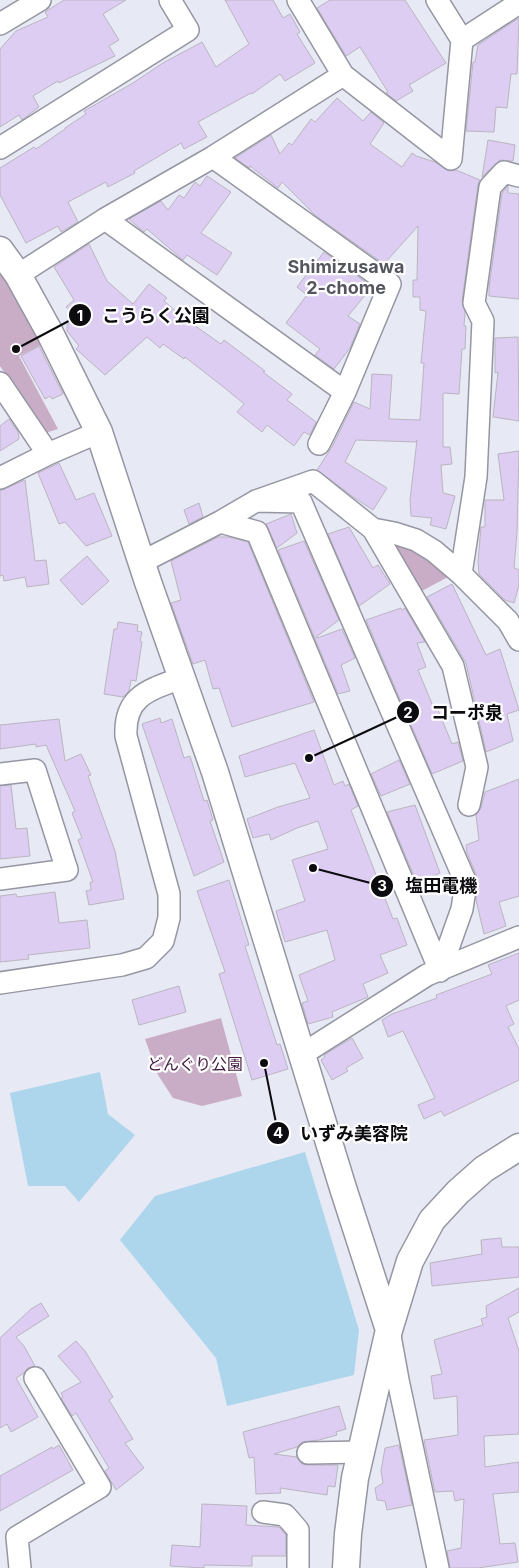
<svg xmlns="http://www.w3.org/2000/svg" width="519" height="1568" viewBox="0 0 519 1568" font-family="Inter,'Noto Sans JP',sans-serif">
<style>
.green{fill:#c9adc6}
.water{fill:#add6ec}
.building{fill:#ddcdf2;stroke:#bab5c0}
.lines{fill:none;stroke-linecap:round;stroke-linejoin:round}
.minor-casing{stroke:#9596a2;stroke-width:24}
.tertiary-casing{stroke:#9596a2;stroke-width:29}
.minor{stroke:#fff;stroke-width:21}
.tertiary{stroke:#fff;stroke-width:26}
.labels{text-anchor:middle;stroke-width:4.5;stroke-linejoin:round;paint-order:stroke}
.park-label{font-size:16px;fill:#41193e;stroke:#fff}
.neighbourhood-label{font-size:18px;font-weight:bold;fill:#54555f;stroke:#fff}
.leader{fill:none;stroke:#0c0c10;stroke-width:2}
.callout-dot{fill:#0c0c10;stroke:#fff;stroke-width:2}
.mark-label{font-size:15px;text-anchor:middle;font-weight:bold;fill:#fff}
.callout-label{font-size:18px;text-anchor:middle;font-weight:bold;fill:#0c0c10;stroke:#fff;stroke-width:4.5;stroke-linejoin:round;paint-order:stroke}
</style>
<rect width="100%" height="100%" fill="#e7e9f5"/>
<path class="green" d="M0,270L45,343L19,356L58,429L45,433L0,366Z
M394,542C414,552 434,560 448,577L418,593L390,548Z
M221,1018L242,1096L202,1106L173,1098L158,1075L145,1039Z"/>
<path class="water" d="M100,1072L108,1114L135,1135L79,1202L65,1186H28L10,1093Z
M305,1152L359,1330L354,1375L227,1406L216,1358L120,1240L155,1196Z"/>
<path class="building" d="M64,0H126L103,14L119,40L109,46L115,56L59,83L58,81L33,96L39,107L22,120L19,115L0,127V49L16,31L48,17L45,12Z
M225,0H273L283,18L290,14L300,32L297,34L315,63L285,81L280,74L252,94L251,93L198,122L207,137L184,149L181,143L134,171L135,173L108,187L106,182L68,202L78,222L61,232L58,226L26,243L0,195V168L34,147L36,149L65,129V128L86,114L84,111L133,83L163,63L202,42L216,67L249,44Z
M330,0H405L446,63L409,85L413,91L396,101L386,93L388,92L360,47L346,56L317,8Z
M519,18L517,74H511L507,108L496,107L494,132L466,131L473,62H475L478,45Z
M337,98L363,121L371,112L384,123L370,144L402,167L412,153L416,156L435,162L449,171L456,170L480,180L478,185L462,301L465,312L464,326H466L465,349H462L459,394L443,393V447H450L452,464L441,465L443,493L455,496L446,529L430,525L432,518L411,516L410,500L417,440L416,442L356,440L345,462L387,488L373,510L352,496L317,470L332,447L354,402L370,409L372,374L392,375L389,419L420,420L424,363H421L426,311L420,310V297H413V280H417L418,226L384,264L316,216L282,182L278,188L250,166L249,168L235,158L271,135L280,154L289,143L292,145L311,119L315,122Z
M488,140L515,145L513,161L500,160L482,177Z
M207,176L231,192L201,233L232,253L217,275L187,255L183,260L147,229L144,232L129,219L161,201L168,210L179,195L184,198L195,182L200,186Z
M508,186V193L519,194V299L489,296V288L502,193Z
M89,244L107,281L133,304L149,284L167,298L164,301L184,318L221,344L224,340L265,371L263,372L292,394L287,400L316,422L310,435L304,432L294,446L267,425L262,432L237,412L244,404L226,389L185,357L184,359L163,344L160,348L147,337L105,375L76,349L79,346L67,331V325L78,316L66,307L74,300L54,267Z
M324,252L367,283L365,285L370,289L348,316L360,324L350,348L334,369L315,355L320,349L286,323L307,295L297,287Z
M518,337L519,421L493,417L498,372L495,373V338Z
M39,346L63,394L52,399L50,396L45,399L21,356Z
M9,419L18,432L19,439L0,451V426Z
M519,451L517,532L514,568L519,570V585L514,603L505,600L479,574L478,562L481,527H485V500H504L498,454Z
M59,463L76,500L94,493L112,536L86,546L65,522L59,524L38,473Z
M25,480L35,561L46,560L49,584L27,587L25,577L4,581L3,575L0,576V491Z
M199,503L203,517L189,524L184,510Z
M291,514L297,533L277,548L266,524Z
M349,527L373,568L378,565L390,584L359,606L328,534Z
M218,537H228L248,542L314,702L232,727L219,688L213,689L205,660L193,664L171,603L181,600L171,561Z
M304,541L339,620L316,637L317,638L342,629L355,658L341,665L350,691L338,694L278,550Z
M87,556L109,581L82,605L60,580Z
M452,584L486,655L500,649L519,710L507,714L513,741L486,752L466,663L427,597Z
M401,608L402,610L405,608L425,642L417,643L426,667L418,670L435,711L438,710L452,744L458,742L463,761L432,774L366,620Z
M118,622L138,625L137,631L142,632L140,641L142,642L136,681L131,680L129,691L123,697L104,694L114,629H117Z
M160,718L161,723L172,719L184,758L190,756L204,801L207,800L213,820L210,821L224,862L194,876L142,724Z
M59,719L65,761L81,754L91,775L88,776L115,851L124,899L89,905L86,891L91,890L90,882H93L78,840L82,838L72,813L75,811L46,745L36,747V744L0,749V725Z
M314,730L334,785L343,781L345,786L349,784L358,806L351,810L393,919L397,918L407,945L380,955L388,973L363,984L368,997L332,1012L333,1017L308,1024L302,1003L308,1001L299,975L335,960L327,930L285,942L276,911L305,901L292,860L328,849L318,821L297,828L271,840L269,834L253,838L247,819L278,807L310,798L295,763L245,777L239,756Z
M399,760L410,784L381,796L371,774Z
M519,779V896L499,902L506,926L484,934L476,900L478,879L467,853L466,845L479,840L476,815L481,808L485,792Z
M11,785L16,829L27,828L30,856L0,859V786Z
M415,805L440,873L417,883L387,812Z
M229,880L249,945L245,946L277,1045L280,1044L288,1069L252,1080L219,974L225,972L197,891Z
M55,892L59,923L87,920L90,948L28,955L29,959L0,962V896L16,894L17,897Z
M519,953V1000L506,1006L514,1024L508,1027L519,1049V1080L444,1116L441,1111L424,1119L418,1105L435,1098L403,1031L388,1037L382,1020L392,1014L437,998L436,995L492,974L488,965Z
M179,986L186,1012L139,1025L132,1000Z
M352,1038L363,1058L346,1068L348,1071L332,1080L321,1060L325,1057L324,1055Z
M501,1238L502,1247H519V1277L432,1286L430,1263L482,1254L481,1240Z
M519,1288V1312L508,1318L519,1351V1434L484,1436L485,1467L519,1462V1492L493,1494L500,1544L515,1543L518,1562L478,1568H450L447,1551L461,1548L464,1499L455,1501L453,1491L435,1492L424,1440L458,1435L457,1396L434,1399L431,1376L442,1374L434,1340L483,1325L481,1319L487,1317L486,1306Z
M41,1303L49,1316L16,1337L24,1346L35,1366L28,1368L24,1373L16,1378L38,1417L11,1432L7,1424L0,1428V1338L31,1309Z
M76,1341L85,1351L113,1397L109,1400L133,1439L125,1443L144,1468L116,1490L105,1471L109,1468L76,1413L72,1416L61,1398L63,1397L61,1393L81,1382L58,1356Z
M339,1406L346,1429L336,1432L337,1435L319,1440L302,1442L297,1447L274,1454L297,1457L302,1464L308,1465H338L335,1487L328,1486L327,1495L280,1488L281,1493L256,1494L254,1457L249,1458L243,1432Z
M59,1445L73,1470L0,1511V1476L52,1447L53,1449Z
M399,1445L412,1505L387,1510L385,1501L377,1500L375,1488L383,1483L381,1471L385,1448Z
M202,1504L247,1506L246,1525L279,1527L286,1535V1556H252V1566L204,1565V1568L170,1566L172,1545L200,1547Z"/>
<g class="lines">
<defs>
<path id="minor" d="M298,0L343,75
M0,24L40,0
M462,40L519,3
M0,148L188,30L170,0
M105,219L345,392L390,284L213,157
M18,275L105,219L213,157L343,75L451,159L462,40L437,0
M0,383L48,454
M319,444L345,392
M0,478L48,454L99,432
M256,501L301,502L466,883L462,909L440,971
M220,522L257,532L440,971
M373,529L453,666L477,767L469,805
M142,562L220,522L256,501L313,481L373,529L394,533L416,540L434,551L461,574L508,621L519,640
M461,574L476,477L483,321L474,303L490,187L504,172L519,176
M0,774L35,770L67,870L0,879
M0,983L122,965L146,958L163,941L169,918V894L126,736C124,696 149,690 181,678
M301,1055L427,975L519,937
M390,1336L398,1380L438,1568
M308,1453L361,1452
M263,1512L285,1515L298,1530V1568
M20,1568L17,1537L100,1487L35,1378"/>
<path id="tertiary" d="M0,250L18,275L50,333L99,432L148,582L215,772L343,1188L389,1330
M346,1568L348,1534L355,1478L389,1330L410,1261L432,1220L458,1192L484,1169L519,1147"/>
</defs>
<use href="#minor" class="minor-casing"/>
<use href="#tertiary" class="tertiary-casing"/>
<use href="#minor" class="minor"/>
<use href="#tertiary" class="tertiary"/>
</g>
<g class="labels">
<g class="park-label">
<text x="195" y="1070">どんぐり公園</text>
</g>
<g class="neighbourhood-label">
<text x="346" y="273">Shimizusawa<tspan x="346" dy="21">2-chome</tspan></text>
</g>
</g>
<path class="leader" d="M16 349L80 315M309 758L408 712M313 868L382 886M264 1063L278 1133"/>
<g class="callout-dot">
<circle cx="16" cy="349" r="5"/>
<circle cx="309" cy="758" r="5"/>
<circle cx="313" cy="868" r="5"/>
<circle cx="264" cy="1063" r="5"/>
<circle cx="80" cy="315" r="12"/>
<circle cx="408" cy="712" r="12"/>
<circle cx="382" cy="886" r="12"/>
<circle cx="278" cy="1133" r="12"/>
</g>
<g class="mark-label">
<text x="80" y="321">1</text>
<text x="408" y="718">2</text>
<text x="382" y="891">3</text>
<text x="278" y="1138">4</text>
</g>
<g class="callout-label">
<text x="156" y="322">こうらく公園</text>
<text x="467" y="719">コーポ泉</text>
<text x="441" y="892">塩田電機</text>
<text x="354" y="1140">いずみ美容院</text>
</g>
</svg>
